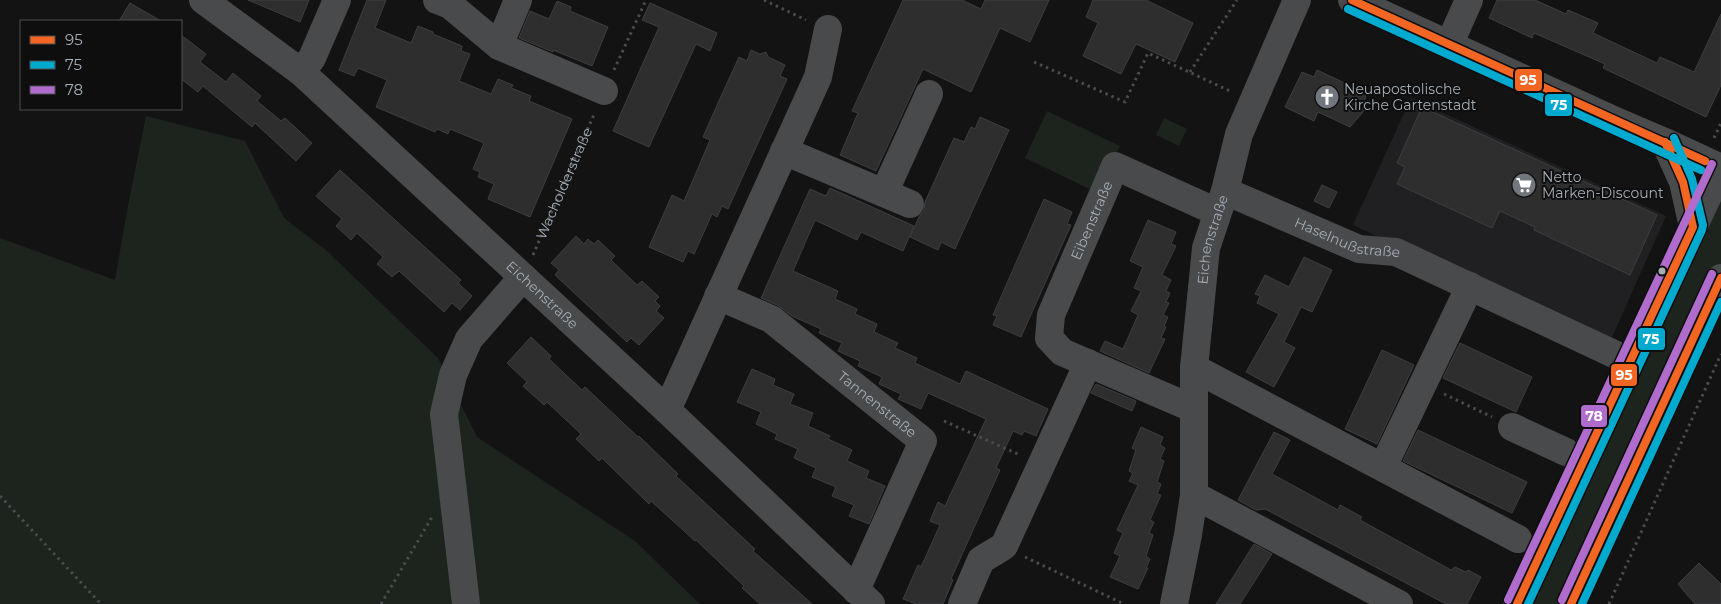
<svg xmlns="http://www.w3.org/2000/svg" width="1721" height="604" viewBox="0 0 1721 604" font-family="Montserrat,sans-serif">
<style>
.built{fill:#202022}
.green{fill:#1d241e}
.building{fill:#2e2e2f;stroke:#3c3e40}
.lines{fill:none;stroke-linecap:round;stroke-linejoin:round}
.path{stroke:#494b4e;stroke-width:3;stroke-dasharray:2.5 4;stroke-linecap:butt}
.minor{stroke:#484a4c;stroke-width:28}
.bus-1-casing{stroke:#0e0e0f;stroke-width:11}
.bus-2-casing{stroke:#0e0e0f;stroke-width:11}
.bus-3-casing{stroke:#0e0e0f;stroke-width:11}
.bus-1{stroke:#f26522;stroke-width:8}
.bus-2{stroke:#00a9ce;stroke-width:8}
.bus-3{stroke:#b06ccc;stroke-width:8}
.bus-dot{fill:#a5adb5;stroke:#0e0e0f;stroke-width:2}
.labels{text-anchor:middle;stroke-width:4;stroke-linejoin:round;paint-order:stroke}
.poi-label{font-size:14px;fill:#a5adb5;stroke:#0e0e0f;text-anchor:start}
.street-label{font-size:14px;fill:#a5adb5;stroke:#0e0e0f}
.line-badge{stroke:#0e0e0f;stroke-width:2}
.badge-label{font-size:14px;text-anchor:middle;font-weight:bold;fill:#fff}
</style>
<rect width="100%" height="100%" fill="#131314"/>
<path class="built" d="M1411,98L1666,216L1609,344L1353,225Z"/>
<path class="green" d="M1047,111L1120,146L1098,193L1025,158Z
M146,116L245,141L284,218L326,250L438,358L477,437L635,541L700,604H0V238L115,280L127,211Z
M1164,118L1187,129L1179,146L1156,135Z
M1721,168V278L1571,604H1517Z"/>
<path class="building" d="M248,0H309L300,22Z
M367,0H386L375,28L411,43L418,26L433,32V34L462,46L461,51L470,54L459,81L491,94L498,79L513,85L511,88L531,96L529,101L572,119L530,217L488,199L494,184L478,177L480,172L473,169L484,143L450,129L448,134L437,129L435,132L376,107L387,80L358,68L354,76L339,70Z
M903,0H962L981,9L985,0H1049L1030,42L1000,28L971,92L923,69L876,171L840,155L858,113L852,111Z
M1093,0H1146L1193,23L1175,62L1136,44L1121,74L1083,56L1098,23L1086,17Z
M1497,0H1535L1566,14L1568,10L1598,23L1593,33L1657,63L1660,57L1694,72L1721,14V85L1706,117L1603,68L1605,64L1534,33L1532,38L1489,18Z
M557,1L571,7L570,11L608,27L592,66L553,50V52L519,38L530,11L549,19Z
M130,3L161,21H119Z
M650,3L717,33L710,51L696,44L649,147L613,131L659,27L642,20Z
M181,35L206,54L200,62L226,82L233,73L261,96L257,101L281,121L285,118L312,143L296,161L255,123L252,127L203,86L198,92L181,79Z
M751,50L760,54L766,52L768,57L785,65L780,76L787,79L728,209L722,206L717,217L712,214L694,254L688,251L683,262L649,247L672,195L684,201L710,140L703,137L718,103L739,57L747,61Z
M1317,70L1366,93L1363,112L1350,127L1318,112L1314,121L1285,107L1302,72L1314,77Z
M1422,107L1657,215L1630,275L1534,230L1535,227L1500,211L1492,228L1397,184L1405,167L1397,163Z
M980,117L1009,130L955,249L941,242L938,250L910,237L919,217L924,210L925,202L954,138L964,142L971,127L975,129Z
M340,170L461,280L458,283L472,296L460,310L452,303L444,312L399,271L392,277L377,264L383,257L357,233L351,240L336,226L342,219L316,196Z
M1322,185L1337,192L1329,208L1314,201Z
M830,188L914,226L903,251L861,232L857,240L815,220L793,271L838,291L835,299L857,309L855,314L877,324L874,332L898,343L895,348L917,358L915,363L960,384L966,371L1048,409L1036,436L1024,431L1022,435L1013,431L996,468L1000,470L951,579L953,580L943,604H916L903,599L918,565L921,567L940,525L930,521L938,502L945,506L986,419L928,393L921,409L898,399L901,394L879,384L882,377L858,366L860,361L838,351L842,343L819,333L821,329L792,316L777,305L761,298L810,189L826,196Z
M1044,199L1072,212L1067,224L1071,225L1021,337L993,325L997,316L993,315Z
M1148,220L1176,232L1171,244L1176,246L1162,275L1171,280L1166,291L1170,293L1166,302L1169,303L1163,315L1168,317L1164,326L1166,327L1161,338L1165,339L1149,373L1100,351L1105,341L1123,349L1138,315L1131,311L1141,291L1134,288L1143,267L1130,261Z
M576,236L584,244L588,239L594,244L598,240L615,256L611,260L637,285L642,281L659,297L655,301L660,306L656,311L664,318L639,345L631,338L627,342L555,275L559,270L551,263Z
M1304,257L1332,270L1312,312L1301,307L1284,342L1295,348L1274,387L1246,372L1279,314L1257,303L1260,296L1255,294L1265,275L1289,287Z
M531,337L551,356L549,359L582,390L585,387L638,437L639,436L678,474L676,476L755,549L753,551L812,604H760L742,588L744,586L696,540L695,541L651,501L649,504L602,458L599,461L576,439L581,434L547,402L544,405L523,386L527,382L507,363Z
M1460,343L1532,377L1516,412L1443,378Z
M1382,350L1414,365L1377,444L1345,429Z
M752,369L775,379L773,385L794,394L790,404L813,413L808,426L830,436L828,439L852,450L847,461L869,471L866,478L885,486L869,524L849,516L854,505L832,496L836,487L812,477L816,468L794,458L798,449L775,439L777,434L756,424L761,412L737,402Z
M1096,384L1136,401L1132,411L1091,393Z
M1141,427L1163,437L1160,445L1165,448L1160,459L1164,461L1157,482L1161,484L1157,494L1161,495L1150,520L1154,522L1149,533L1153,535L1146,556L1150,559L1146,568H1148L1138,589L1110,577L1120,556L1114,553L1123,533L1117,530L1138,485L1129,481L1133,473L1129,471L1136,450L1132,448Z
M1418,430L1527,482L1512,513L1403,461Z
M1274,432L1290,440L1272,474L1338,510L1340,505L1362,517L1360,520L1451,570L1455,567L1466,572L1468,570L1481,577L1467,604H1446L1265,509L1256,510L1238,500Z
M1254,544L1272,554L1240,604H1216Z
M1699,563L1721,584V604H1695L1678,584Z"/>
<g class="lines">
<g class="path">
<path d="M764,0L806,20"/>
<path d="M1034,62L1125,102L1148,53L1232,92"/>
<path d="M614,70L646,0"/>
<path d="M1190,72L1237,0"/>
<path d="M1714,138L1721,123"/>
<path id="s1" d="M533,255L595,112"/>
<path d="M1444,394L1492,417"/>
<path d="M944,421L1020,455"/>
<path d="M0,496L101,604"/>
<path d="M1025,557L1124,604"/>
<path d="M381,604L432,517"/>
<path d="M1609,604L1721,354"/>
</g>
<g class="minor">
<path id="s2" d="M203,0L301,72L667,410L871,604"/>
<path d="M437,0L450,5L499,46L604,91"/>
<path d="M1352,0L1609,118L1665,142L1721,168"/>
<path d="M1449,45L1469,0"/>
<path d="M499,46L518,0"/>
<path d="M301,72L312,58L337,0"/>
<path d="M1665,142L1683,182L1693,227"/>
<path d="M784,151L910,204"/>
<path id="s3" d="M1225,191L1359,249L1396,252L1631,362"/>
<path d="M884,193L929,94"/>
<path id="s4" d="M718,296L771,319L923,441L856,590"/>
<path d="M1194,368L1518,539"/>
<path id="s5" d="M1194,409L1062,352L1049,338L1051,315L1115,166L1217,212"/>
<path d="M667,410L818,77L828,29"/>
<path d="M1512,427L1566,452"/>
<path d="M1383,467L1470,286"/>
<path d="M1194,495L1399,604"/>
<path d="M466,604L444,414L453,375L469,339L523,277"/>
<path d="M962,604L981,560L1004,546L1088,363"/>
<path id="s6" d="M1174,604L1188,535L1194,495V368L1206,248L1225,191L1239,134L1297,0"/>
<path d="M1517,604L1721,168"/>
<path d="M1571,604L1721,278"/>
</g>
<defs>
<path id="bus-1" d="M1352,0L1705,161
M1517,604L1693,227L1683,182L1665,142
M1571,604L1721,278"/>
<path id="bus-2" d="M1348,9L1701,170
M1528,604L1702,230L1703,225L1692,179L1674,138
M1582,604L1721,302"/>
<path id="bus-3" d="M1508,600L1712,164
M1562,600L1712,274"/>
</defs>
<use href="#bus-1" class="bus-1-casing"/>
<use href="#bus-2" class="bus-2-casing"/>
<use href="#bus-3" class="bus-3-casing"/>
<use href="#bus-1" class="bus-1"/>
<use href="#bus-2" class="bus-2"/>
<use href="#bus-3" class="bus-3"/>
</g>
<defs>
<symbol id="church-disc" viewBox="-11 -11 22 22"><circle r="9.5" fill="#72777d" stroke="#0e0e0f"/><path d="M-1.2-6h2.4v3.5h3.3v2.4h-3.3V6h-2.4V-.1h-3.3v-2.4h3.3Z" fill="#fff"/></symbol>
<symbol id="supermarket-disc" viewBox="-11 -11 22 22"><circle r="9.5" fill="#72777d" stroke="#0e0e0f"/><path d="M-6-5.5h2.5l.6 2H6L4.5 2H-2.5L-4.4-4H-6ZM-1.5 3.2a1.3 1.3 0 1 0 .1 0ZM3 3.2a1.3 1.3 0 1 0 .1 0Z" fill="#fff"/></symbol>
</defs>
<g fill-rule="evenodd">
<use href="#church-disc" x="1313" y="83" width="28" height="28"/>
<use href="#supermarket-disc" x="1510" y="171" width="28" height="28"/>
</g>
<circle class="bus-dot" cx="1662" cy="271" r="4.5"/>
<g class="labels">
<g class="poi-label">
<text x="1344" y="94">Neuapostolische<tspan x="1344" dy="16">Kirche Gartenstadt</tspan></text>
<text x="1542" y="182">Netto<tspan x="1542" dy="16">Marken-Discount</tspan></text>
</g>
<g class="street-label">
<text dy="5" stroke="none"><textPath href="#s1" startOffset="78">Wacholderstraße</textPath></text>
<text dy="5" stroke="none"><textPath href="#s5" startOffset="289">Eibenstraße</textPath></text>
<text dy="5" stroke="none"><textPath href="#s3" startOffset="132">Haselnußstraße</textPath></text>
<text dy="5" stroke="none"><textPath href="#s6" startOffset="368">Eichenstraße</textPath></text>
<text dy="5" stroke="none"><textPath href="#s2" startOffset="450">Eichenstraße</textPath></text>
<text dy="5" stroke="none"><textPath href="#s4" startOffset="194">Tannenstraße</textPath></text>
</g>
</g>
<g class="line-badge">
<rect x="1514" y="68" width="29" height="24" rx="5" fill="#f26522"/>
<rect x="1544" y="93" width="29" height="24" rx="5" fill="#00a9ce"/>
<rect x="1637" y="327" width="29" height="24" rx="5" fill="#00a9ce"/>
<rect x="1610" y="363" width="28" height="24" rx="5" fill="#f26522"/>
<rect x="1580" y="404" width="28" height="24" rx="5" fill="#b06ccc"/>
</g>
<g class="badge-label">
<text x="1528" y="85">95</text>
<text x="1559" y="110">75</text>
<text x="1651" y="344">75</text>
<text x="1624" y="380">95</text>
<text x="1594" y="421">78</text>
</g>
<rect x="20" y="20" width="162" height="90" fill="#0e0e0f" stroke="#4a4e51"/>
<rect x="30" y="36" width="25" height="8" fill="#f26522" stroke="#4a4e51"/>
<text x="65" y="45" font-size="15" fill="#a5adb5">95</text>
<rect x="30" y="61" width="25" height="8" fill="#00a9ce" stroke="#4a4e51"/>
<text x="65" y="70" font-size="15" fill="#a5adb5">75</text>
<rect x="30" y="86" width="25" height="8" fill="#b06ccc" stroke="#4a4e51"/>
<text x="65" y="95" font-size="15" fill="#a5adb5">78</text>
</svg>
